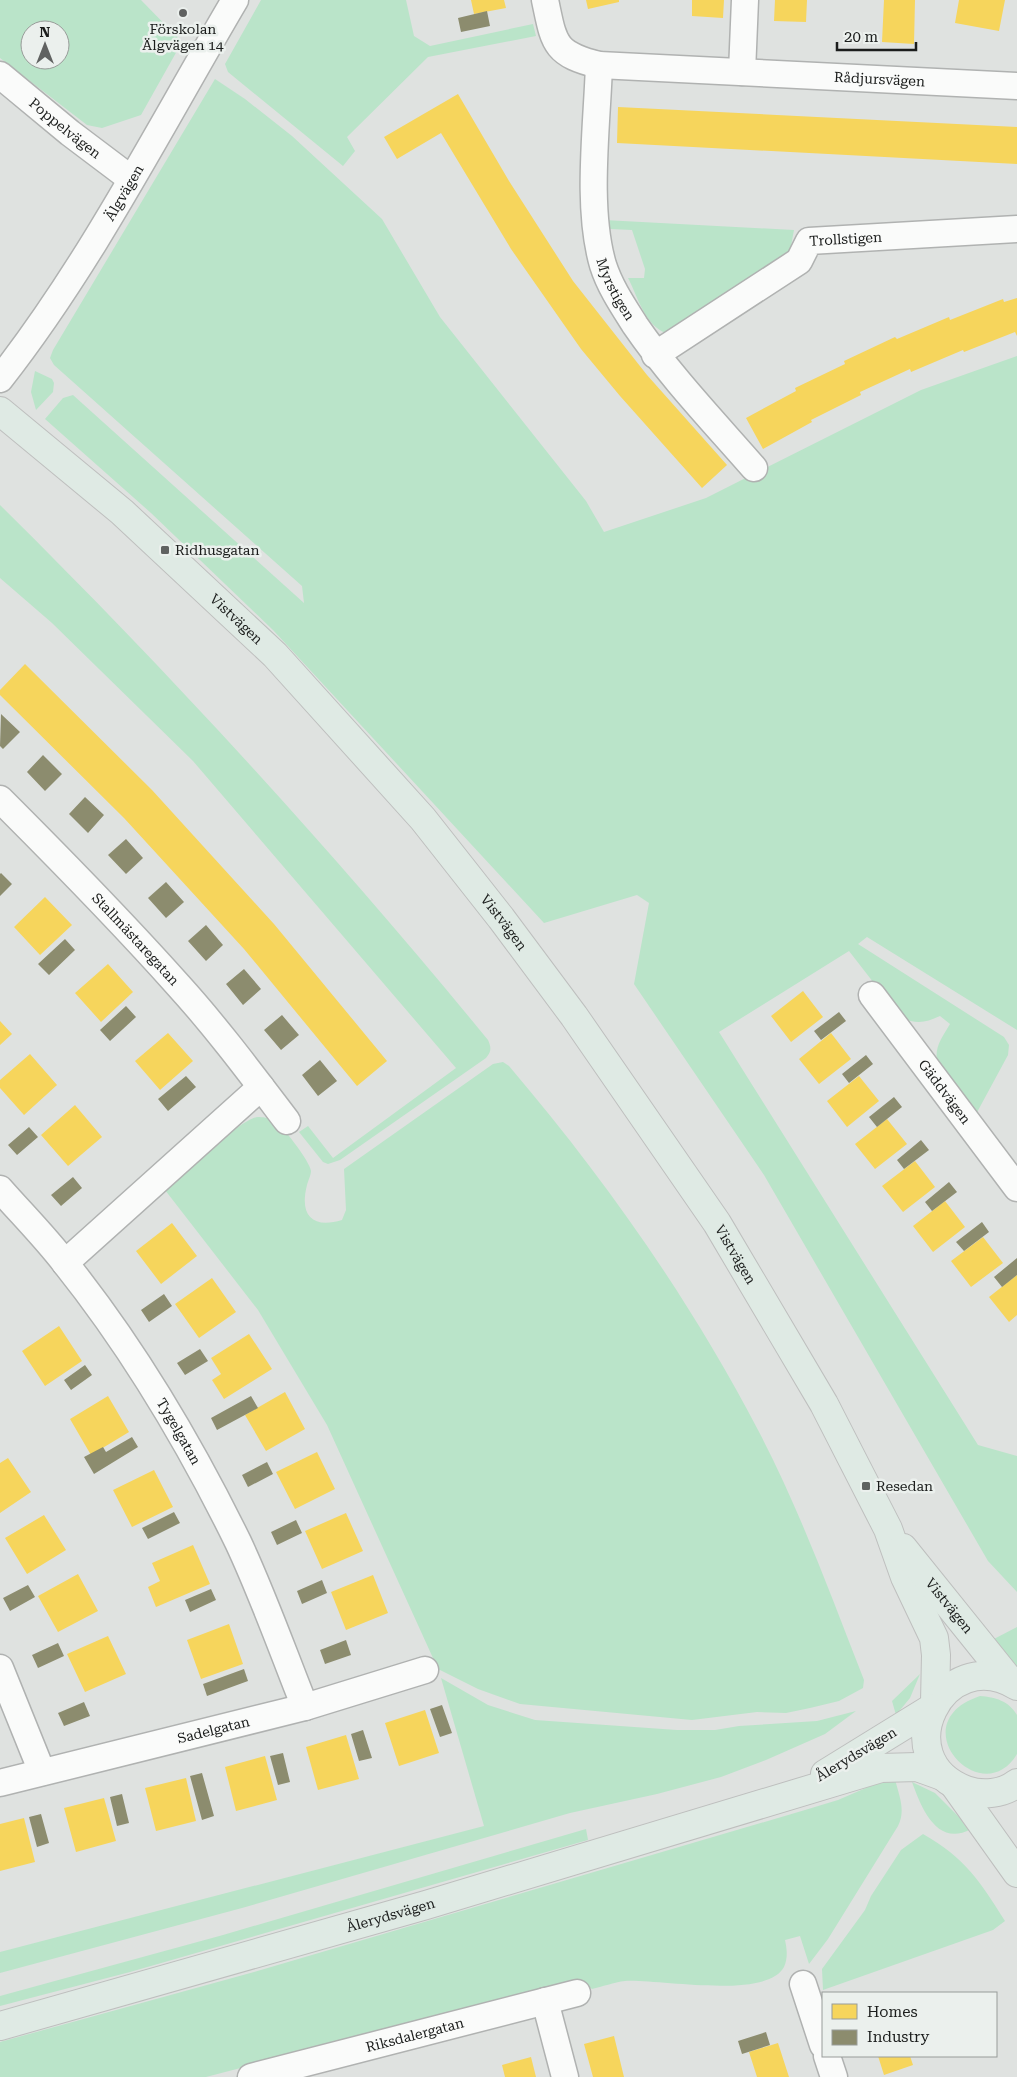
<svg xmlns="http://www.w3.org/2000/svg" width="1017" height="2077" viewBox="0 0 1017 2077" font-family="'Roboto Serif',serif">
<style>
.green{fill:#bae4c9;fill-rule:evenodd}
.homes{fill:#f6d55c}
.industry{fill:#8c8c6e}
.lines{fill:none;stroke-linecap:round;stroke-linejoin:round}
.minor-casing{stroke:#b0b2b1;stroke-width:29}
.major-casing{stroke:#bebfbe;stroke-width:30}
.minor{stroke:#fafbfa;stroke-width:26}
.major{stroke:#dfeae4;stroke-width:28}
.poi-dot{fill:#606261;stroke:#ebf0ed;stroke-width:2}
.labels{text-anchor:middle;stroke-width:5;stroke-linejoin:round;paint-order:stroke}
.poi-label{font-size:14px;fill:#1b1d1c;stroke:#ebf0ed;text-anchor:start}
.street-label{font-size:14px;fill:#1b1d1c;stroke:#ebf0ed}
</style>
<rect width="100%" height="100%" fill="#dfe2e0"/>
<path class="green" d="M0,0H141L182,42L141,115L102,128L87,125L0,58ZM30,30H60V60H30Z
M261,0H406L414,36L430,46L533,24L536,36L428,57L347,137L355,151L343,166L228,72L225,64Z
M215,79L245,99L292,136L382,219L440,317L586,501L604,532L706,498L921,390L1017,356V1030L867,937L858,944L1004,1037L1009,1045L1008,1055L975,1116L938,1065C933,1048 942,1038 950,1024L940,1016C925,1023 917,1024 901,1018L849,951L719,1032L978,1445L1017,1456V1592L988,1561L764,1175L634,984L649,903L637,895L544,923L273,630L151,513L45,419L63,398L73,395L304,603L302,586L54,365L50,358L53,350Z
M604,220L794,230L788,262L673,335C646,331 639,299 628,278H644L645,269L632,230L610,229Z
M35,371L52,379L54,383L53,392L36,410L31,392Z
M0,505C172,675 335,853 488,1040C491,1047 492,1051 486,1058L340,1160L328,1164L323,1162L299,1132L308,1126L333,1158L456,1068L193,761L52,623L0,578Z
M503,1062L509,1066C605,1179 689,1298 758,1430C800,1510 831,1596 864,1680L863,1688L839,1701L810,1708L786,1713L757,1712L692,1720L520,1704L478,1689L438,1669L327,1425L258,1310L165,1190C181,1176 241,1118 258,1117C261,1117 270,1118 273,1119C281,1124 310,1161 311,1171C311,1175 308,1181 307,1185C299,1216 313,1229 342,1220L346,1210L344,1169L493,1064Z
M1017,1627V1667L992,1640Z
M920,1674L910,1698L896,1715L892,1701Z
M441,1678L488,1705L535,1720L677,1730H715L739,1726L817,1721L856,1711L825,1734L766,1760L721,1777L657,1794L570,1813L242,1908L0,1973V1952L484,1826Z
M980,1696C995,1697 1009,1701 1017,1715V1754C982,1813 899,1723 980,1696Z
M895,1779C899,1796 906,1810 898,1826L828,1939L809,1964L800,1936L785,1940C787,1949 788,1958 784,1967C766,2000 659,1979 625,1981C614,1982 602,1987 592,1989L580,1980L206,2077H0V2042L254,1972L805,1810L838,1800L882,1781Z
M912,1782L935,1793L971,1829C937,1848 921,1807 912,1782Z
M586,1829L588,1840L130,1972L0,2006V1996L223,1935Z
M923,1834C965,1858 980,1881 1005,1921L993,1930L823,1990L822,1969L865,1910L871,1896L901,1850Z"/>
<path class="homes" d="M471,0H504L506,8L474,14Z
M586,0H619V2L588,9Z
M692,0H724L723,18L692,16Z
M775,0H807L806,22L774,21Z
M884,0H915L914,44L882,42Z
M959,0H1005L999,31L955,23Z
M458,94L509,181L573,281L647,375L727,465L702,488L620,396L581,349L511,249L441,133L397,159L384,137Z
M618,107L1017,127V164L617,143Z
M1017,298V336L1015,332L964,352L963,350L911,372L910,369L860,392L861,395L811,420L812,422L763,449L746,418L796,391L795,388L845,364L844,361L895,337L897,339L949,317L950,320L1003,299L1004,302Z
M25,664L152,790L274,924L387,1061L357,1086L244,949L124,818L0,695V690Z
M45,897L72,925L40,955L14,927Z
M108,964L133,992L101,1022L75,993Z
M803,991L823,1017L791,1042L771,1016Z
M0,1021L12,1034L0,1045Z
M168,1033L193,1061L160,1090L135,1061Z
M831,1033L851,1059L819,1084L799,1059Z
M30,1054L57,1085L24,1115L0,1088V1080Z
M859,1076L879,1101L847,1127L827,1101Z
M75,1105L102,1137L68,1166L41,1135Z
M887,1119L907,1144L875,1169L855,1144Z
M915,1161L935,1187L903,1212L882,1186Z
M945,1201L965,1227L933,1252L913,1226Z
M172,1223L197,1256L161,1284L136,1251Z
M983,1237L1003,1263L971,1287L951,1261Z
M1017,1275V1315L1009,1322L989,1297Z
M212,1278L236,1312L199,1338L175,1304Z
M59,1326L82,1361L45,1386L22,1351Z
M249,1334L272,1369L224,1399L212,1380L221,1374L211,1358Z
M285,1392L305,1429L266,1451L245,1415Z
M108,1396L129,1432L91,1455L70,1419Z
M317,1452L335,1489L295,1509L276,1472Z
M8,1458L31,1492L0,1513V1463Z
M154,1470L173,1507L132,1527L113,1490Z
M346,1513L363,1551L322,1569L305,1531Z
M44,1515L66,1550L27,1574L5,1538Z
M193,1545L210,1584L156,1607L148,1587L160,1581L152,1563Z
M78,1574L98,1611L58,1632L38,1596Z
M373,1575L388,1613L346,1630L331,1592Z
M229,1624L243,1664L201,1679L187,1640Z
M108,1636L126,1674L85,1692L67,1654Z
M425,1710L439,1753L399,1766L385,1723Z
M346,1735L359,1779L318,1790L306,1747Z
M265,1756L277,1800L236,1811L225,1767Z
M186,1778L196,1821L156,1831L145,1788Z
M104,1798L116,1841L76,1852L64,1808Z
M24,1818L35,1862L0,1871V1824Z
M614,2036L624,2077H593L584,2044Z
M778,2043L789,2077H757L749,2052Z
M878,2056H910L913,2065L884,2075Z
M531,2057L536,2077H505L502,2065Z"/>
<path class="industry" d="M487,11L490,26L461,32L458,18Z
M1,714L20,732L3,749L0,746Z
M43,755L62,774L45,791L27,772Z
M85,797L104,815L88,833L69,814Z
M126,839L143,858L126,874L108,855Z
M1,873L12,884L0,896V874Z
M166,882L184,902L166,918L148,898Z
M206,925L223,945L206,961L188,941Z
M65,939L75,950L49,975L38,964Z
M244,969L261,989L243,1005L226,984Z
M126,1006L136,1017L110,1041L100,1030Z
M839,1012L846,1021L821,1040L814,1031Z
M282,1015L299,1035L281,1050L264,1030Z
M866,1055L873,1064L849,1083L842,1074Z
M320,1060L337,1081L318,1096L302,1075Z
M186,1076L196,1087L168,1111L158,1099Z
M894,1097L902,1107L877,1127L869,1117Z
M29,1127L38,1137L17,1155L8,1145Z
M921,1140L929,1150L904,1169L897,1160Z
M73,1177L82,1188L61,1206L51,1195Z
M949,1182L957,1192L932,1211L925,1202Z
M982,1222L989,1232L964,1251L956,1242Z
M1017,1258V1275L1002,1287L994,1277Z
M164,1294L172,1306L149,1322L141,1310Z
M200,1349L208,1361L185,1375L177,1363Z
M85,1365L92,1375L71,1390L64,1380Z
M251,1396L258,1408L217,1430L211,1418Z
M132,1437L138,1447L94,1474L84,1457L103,1447L106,1452Z
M267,1462L273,1474L248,1487L242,1475Z
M174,1512L180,1523L148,1539L142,1528Z
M296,1520L302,1533L277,1545L271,1532Z
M322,1580L327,1593L302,1604L297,1591Z
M28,1585L35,1597L10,1611L3,1598Z
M211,1589L216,1600L190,1612L185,1600Z
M346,1640L351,1655L325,1664L320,1650Z
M58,1643L64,1656L38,1668L32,1655Z
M244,1669L248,1681L207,1696L203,1684Z
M84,1702L90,1716L64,1726L58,1713Z
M442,1705L452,1733L440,1737L430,1709Z
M363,1730L372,1758L359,1761L351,1734Z
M283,1753L290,1782L278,1785L270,1756Z
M202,1773L214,1816L202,1820L190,1776Z
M122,1794L129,1823L117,1826L110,1797Z
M41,1814L49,1843L37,1847L29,1817Z
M766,2032L770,2045L742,2054L738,2041Z"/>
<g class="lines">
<defs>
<g id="minor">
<path id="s1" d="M545,0C554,42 553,54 599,65L1017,86"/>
<path id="s2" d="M599,65C597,126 586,207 603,265C610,287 623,306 635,325C670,376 713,421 754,468"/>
<path d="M742,72L745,0"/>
<path id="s3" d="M0,75L70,133L131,179"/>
<path id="s4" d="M655,355L799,261L809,241L1017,229"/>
<path id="s5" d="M0,379C91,263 160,127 235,0"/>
<path id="s6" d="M0,799C61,860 121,921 178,985C217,1028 252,1075 287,1121"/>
<path id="s7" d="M872,995L1017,1188"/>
<path id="s8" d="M0,1189C22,1214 45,1237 65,1263C133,1348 190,1444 238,1542C263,1595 283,1652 305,1707"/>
<path d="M65,1263L261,1087"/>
<path d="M0,1668L42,1772"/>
<path id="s9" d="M0,1783L305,1707L425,1670"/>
<path d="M803,1984L823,2045"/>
<path d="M545,2001L565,2077"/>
<path d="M827,2056L834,2077"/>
<path id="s10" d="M251,2077L577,1993"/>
</g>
<g id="major">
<path id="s11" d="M0,411L122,512L275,655L423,819L501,918L574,1016L717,1223L824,1404L888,1529L905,1577L934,1638L936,1655L935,1702"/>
<path id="s12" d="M903,1548L1010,1681"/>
<path d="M1017,1686C943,1641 884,1759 966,1790C982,1796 1003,1794 1017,1783"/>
<path d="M825,1774L932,1708"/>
<path d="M955,1786L1017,1873"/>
<path id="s13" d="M0,2026L426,1905L881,1768L917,1767L942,1776"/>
</g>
</defs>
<use href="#minor" class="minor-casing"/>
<use href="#major" class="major-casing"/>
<use href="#minor" class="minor"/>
<use href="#major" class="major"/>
</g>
<g class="poi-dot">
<circle cx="183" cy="13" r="5"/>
<rect x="160" y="545" width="10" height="10" rx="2.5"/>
<rect x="861" y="1481" width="10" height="10" rx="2.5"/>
</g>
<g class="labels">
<g class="poi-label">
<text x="183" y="34" text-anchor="middle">Förskolan<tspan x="183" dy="16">Älgvägen 14</tspan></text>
<text x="175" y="555">Ridhusgatan</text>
<text x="876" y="1491">Resedan</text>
</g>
<g class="street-label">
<text dy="5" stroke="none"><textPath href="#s1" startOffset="374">Rådjursvägen</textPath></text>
<text dy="5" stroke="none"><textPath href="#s3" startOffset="84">Poppelvägen</textPath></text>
<text dy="5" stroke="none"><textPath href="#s5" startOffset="224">Älgvägen</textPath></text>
<text dy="5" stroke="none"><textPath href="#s4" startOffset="231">Trollstigen</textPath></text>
<text dy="5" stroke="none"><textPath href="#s2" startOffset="228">Myrstigen</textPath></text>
<text dy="5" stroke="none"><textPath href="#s11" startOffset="315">Vistvägen</textPath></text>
<text dy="5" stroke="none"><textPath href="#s11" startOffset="720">Vistvägen</textPath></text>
<text dy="5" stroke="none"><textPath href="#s6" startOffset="195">Stallmästaregatan</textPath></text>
<text dy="5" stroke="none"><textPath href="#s7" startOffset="121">Gäddvägen</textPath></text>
<text dy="5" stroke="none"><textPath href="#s11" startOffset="1125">Vistvägen</textPath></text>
<text dy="5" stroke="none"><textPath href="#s8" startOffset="302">Tygelgatan</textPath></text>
<text dy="5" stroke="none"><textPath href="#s12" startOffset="74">Vistvägen</textPath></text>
<text dy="5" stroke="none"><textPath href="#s9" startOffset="220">Sadelgatan</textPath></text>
<text transform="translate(856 1754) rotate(-31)" y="5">Ålerydsvägen</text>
<text dy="5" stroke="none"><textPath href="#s13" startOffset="406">Ålerydsvägen</textPath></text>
<text dy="5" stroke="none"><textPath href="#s10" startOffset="169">Riksdalergatan</textPath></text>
</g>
</g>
<rect x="822" y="1992" width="175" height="65" fill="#ebf0ed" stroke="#989c99"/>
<rect x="832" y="2004" width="25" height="15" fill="#f6d55c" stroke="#989c99"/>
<text x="867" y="2017" font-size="15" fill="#1b1d1c">Homes</text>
<rect x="832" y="2030" width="25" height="15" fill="#8c8c6e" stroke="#989c99"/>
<text x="867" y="2042" font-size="15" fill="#1b1d1c">Industry</text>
<g transform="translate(45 45)"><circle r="24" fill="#ebf0ed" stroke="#989c99"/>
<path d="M0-4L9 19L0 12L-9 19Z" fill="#606261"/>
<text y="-8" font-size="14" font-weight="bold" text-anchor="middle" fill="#1b1d1c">N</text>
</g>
<path d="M837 42v8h79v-8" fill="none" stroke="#1b1d1c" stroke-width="2.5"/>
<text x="844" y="42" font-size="15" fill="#1b1d1c" stroke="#ebf0ed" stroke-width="4" paint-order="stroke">20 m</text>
</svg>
